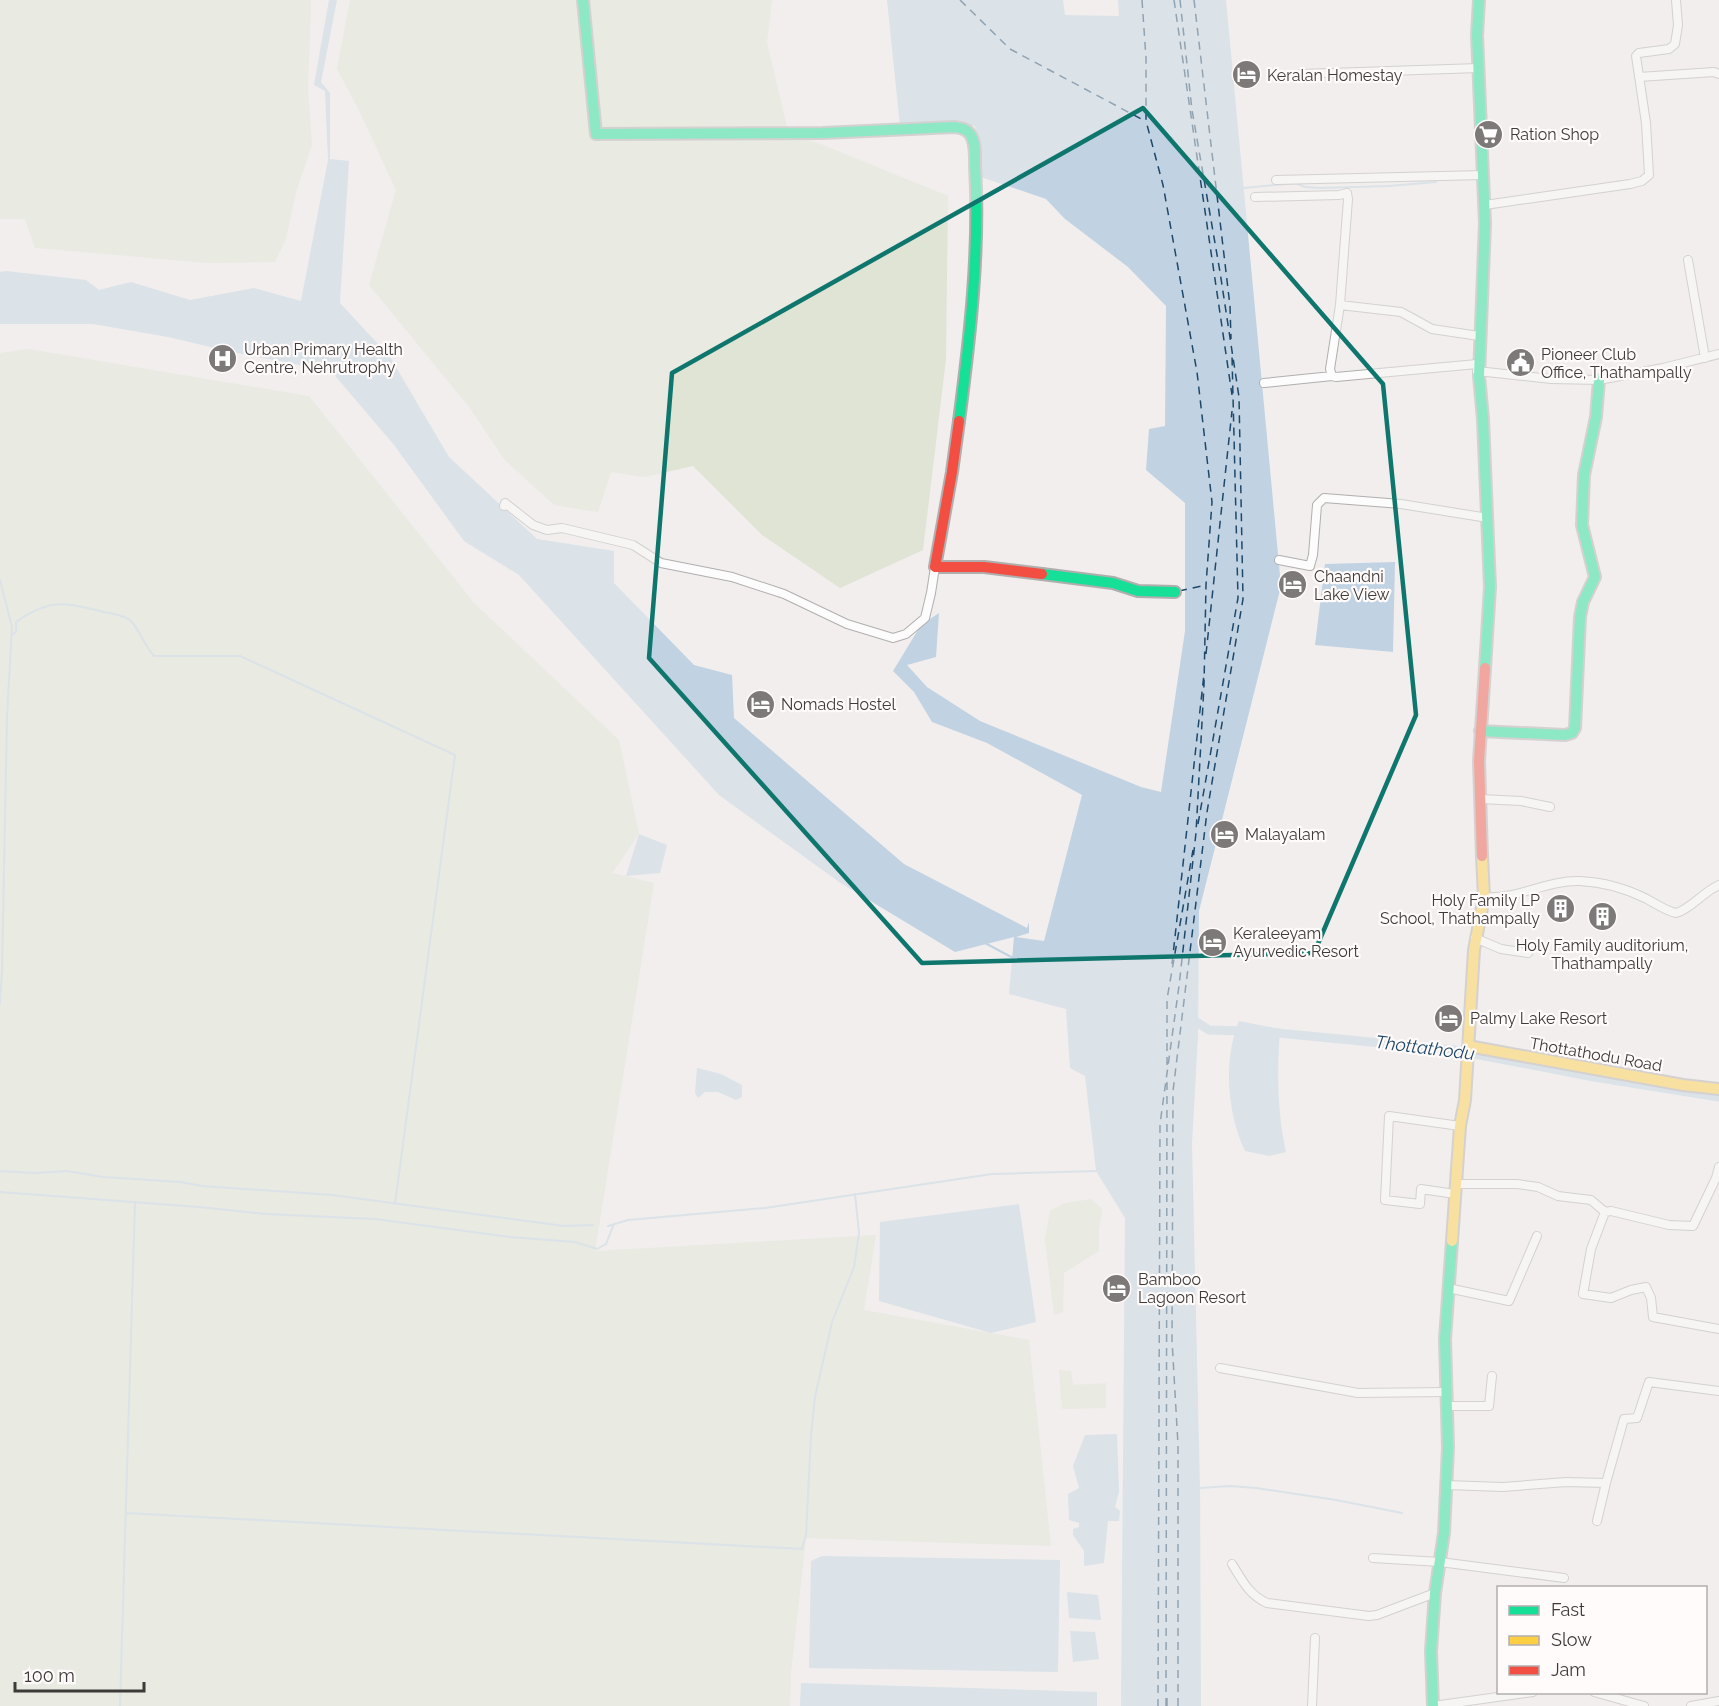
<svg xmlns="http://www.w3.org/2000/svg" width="1719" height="1706" viewBox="0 0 1719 1706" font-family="Raleway,sans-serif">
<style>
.green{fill:#dfe4d5}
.water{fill:#c1d3e3}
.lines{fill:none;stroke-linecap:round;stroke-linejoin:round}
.stream{stroke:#c1d3e3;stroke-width:2}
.canal{stroke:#c1d3e3;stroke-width:9}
.ferry{stroke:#1e4869;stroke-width:1.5;stroke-dasharray:8 6;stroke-linecap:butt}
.street-casing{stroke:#b1aeae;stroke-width:10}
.fast-casing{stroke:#b1aeae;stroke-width:14}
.slow-casing{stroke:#b1aeae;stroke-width:14}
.jam-casing{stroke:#b1aeae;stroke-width:14}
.street{stroke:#fdfcfc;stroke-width:8}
.fast{stroke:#16e098;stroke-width:10}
.slow{stroke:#ffcf43;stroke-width:10}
.jam{stroke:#f24e42;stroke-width:10}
.marked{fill:none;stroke:#0f766e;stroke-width:4.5;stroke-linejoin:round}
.labels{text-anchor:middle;stroke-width:4.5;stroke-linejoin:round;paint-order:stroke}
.poi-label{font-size:16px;fill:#3d3a39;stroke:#fffbfa;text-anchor:start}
.street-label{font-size:16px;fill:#3d3a39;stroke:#fffbfa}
.water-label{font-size:18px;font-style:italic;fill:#1e4869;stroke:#fffbfa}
</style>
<rect width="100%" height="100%" fill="#f1eeed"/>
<path class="green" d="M0,0H311L308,91L312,145L296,192L286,239L275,262L210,263L35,248L25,219H0Z
M350,0H772L767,43L789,135L818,143L948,196L946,359L923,550L840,588L762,535L693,466L645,477L611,472L598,512L554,505L504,459L470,408L369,285L396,190L358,108L337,69Z
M28,349L309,396L474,603L619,740L639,834L612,873L654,883L595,1251L876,1235L864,1310L1029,1340L1051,1546L806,1538L791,1673L790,1706H0V353Z
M1091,1199L1102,1209L1099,1229V1251L1064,1273L1063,1312L1054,1315L1045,1239L1050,1211L1065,1203Z
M1059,1370L1071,1371L1073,1385L1106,1383V1408L1062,1409Z"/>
<path class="water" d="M329,0H337L321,82L330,93V159L349,161L340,303L390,357L449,457L537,539L614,551V583L694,665L732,675L734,718L904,864L1027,928L1029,922V933L1016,937L1044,941L1082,795L987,743L932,722L914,692L893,671L921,625L939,613L936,657L907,665L927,687L980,721L1141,787L1161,792L1185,631V503L1146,470L1149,429L1165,426L1166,306L1128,267L1065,219L1046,199L981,177L975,126H900L887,0H1063L1065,15L1119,16L1118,0H1226L1281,586L1199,911L1198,1036L1192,1144L1200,1488L1201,1706H1121L1125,1218L1096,1171L1085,1076L1070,1068L1066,1009L1009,994L1014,937L955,952L839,882L719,795L519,575L464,541L394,445L331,371L227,351L168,337L93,324H0V272L6,271L86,280L99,290L131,282L190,300L254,288L301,301L328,160L325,91L314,85Z
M1395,562L1393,652L1315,645L1325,564Z
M639,834L667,845L660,873L626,876Z
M1239,1021L1280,1029C1277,1071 1277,1111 1286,1152L1269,1156L1245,1151C1227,1113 1223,1060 1239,1021Z
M697,1068L721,1074L742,1085V1097L736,1100L718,1092H705L698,1098L695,1093Z
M1019,1204L1036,1322L991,1333L879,1301L880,1222Z
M1117,1434L1119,1492L1115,1507L1120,1511L1119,1521H1108L1104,1563L1084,1566V1551L1073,1535V1529L1079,1527V1523L1069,1520L1068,1494L1079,1488L1073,1466L1085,1435Z
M822,1556L1060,1560L1058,1672L809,1668L811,1561Z
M1067,1592L1098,1595L1101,1620L1069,1618Z
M1070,1631L1095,1632L1099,1659L1073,1662Z
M801,1683L1097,1692V1706H800Z"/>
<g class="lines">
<path class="stream" d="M1244,188L1296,183L1305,187L1321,188L1389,186L1436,182
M0,580L12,627L7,717L2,971L0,1004
M11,636L16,632V622C51,597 66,603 104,612C113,614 124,615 131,621C140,631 144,645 154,656H240L455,755L395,1204
M985,943L1015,959
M0,1171L35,1173L67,1171L103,1177L180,1182L202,1186L332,1195L564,1226L593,1225
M0,1192L199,1207L266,1214L375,1219L510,1237L575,1242L597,1249L606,1244L614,1224
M608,1226L628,1220L765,1208L992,1174L1096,1171
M1200,1488L1230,1486L1256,1488L1336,1500L1402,1513
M126,1513L802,1549L806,1535L811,1435L815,1397L832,1322L854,1267L859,1233L855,1194
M120,1706L135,1202"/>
<path class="canal" d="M1190,1018L1209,1030L1245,1031
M1267,1032L1454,1050L1594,1077L1719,1097"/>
<path class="ferry" d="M960,0L1010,49L1145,121
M1142,0L1146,58V121L1163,185L1197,372L1212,502L1206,585L1204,685L1196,833L1179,986L1160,1124L1158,1706
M1174,0L1232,395
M1194,0L1230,306L1231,339
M1179,591L1206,585
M1206,654L1232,411
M1198,824L1238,598L1232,356
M1172,964L1204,674
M1167,1065V999L1193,850
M1166,1706L1167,1078
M1167,1706V1692
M1178,1706V1445L1172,1340L1173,1091L1207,812L1243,599L1239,397L1220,272L1192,110L1180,0"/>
<defs>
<path id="street" d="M1300,74L1479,68
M1639,77L1714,72L1719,74
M1276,180L1483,175
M1255,197L1339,195L1347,193L1348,199L1340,305L1330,369L1332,376L1336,377L1477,364
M1485,205L1630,184L1642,181L1649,175L1646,123L1636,56L1639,53L1669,49L1675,44L1678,25L1676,0
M1688,260L1705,358
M1340,305L1401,312L1432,329L1479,336
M1477,371L1551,379L1599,380L1663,368L1719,354
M1264,383L1332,376
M504,506L505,503L533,525L547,530L562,528L633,545L661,563L732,577L784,594L847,624L893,638L906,634L925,618L931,593L935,567
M1279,560L1310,566L1313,555L1317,505L1324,498L1401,504L1488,518
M1480,799L1521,801L1550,807
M1484,897C1517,900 1546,880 1580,881C1602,882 1627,889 1647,899C1656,904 1666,911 1676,913C1691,909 1703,892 1719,885
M1475,938L1501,949L1528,953
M1456,1184H1517L1538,1187L1558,1196L1591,1200L1605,1212L1591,1249L1583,1294L1611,1298L1631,1290L1646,1287L1651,1298L1653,1317L1719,1329
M1455,1194L1421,1189L1420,1204L1385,1200L1389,1116L1460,1126
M1605,1212L1611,1211L1669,1225L1693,1226L1716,1178L1719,1167
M1448,1288L1509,1301L1537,1236
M1220,1368L1358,1393L1446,1392
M1446,1406H1489L1492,1376
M1446,1485L1503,1487L1566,1482L1606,1483L1624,1419L1637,1418L1649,1382L1719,1391
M1597,1521L1606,1483
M1373,1558L1440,1562L1564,1578
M1232,1564C1242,1580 1249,1595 1267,1603L1369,1616L1377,1615L1435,1593
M1594,1692L1644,1706
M1312,1706L1315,1638
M1433,1706L1533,1692
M1691,1706L1719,1701"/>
<path id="fast" d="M583,0L596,134L823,133L954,127C960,128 966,128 970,134C976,142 975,156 975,165C980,250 970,337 959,421
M1479,0L1477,35L1485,223L1479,376L1483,419L1490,587L1485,668
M1042,574L1113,583L1138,591L1175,592
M1480,731L1565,735L1572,733L1575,728L1580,617L1583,602L1595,577L1582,525L1584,475L1596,417L1599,380
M1433,1706L1431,1651L1435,1593L1444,1533L1448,1448L1445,1339L1452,1241"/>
<path id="slow" d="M1468,1046L1683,1085L1719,1089
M1452,1241L1460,1126L1465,1100L1474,950L1484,897L1482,856"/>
<path id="jam" d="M959,421L952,472L935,567H984L1042,574
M1482,856L1479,761L1485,668"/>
</defs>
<use href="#street" class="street-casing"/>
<use href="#fast" class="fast-casing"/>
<use href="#slow" class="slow-casing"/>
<use href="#jam" class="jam-casing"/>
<use href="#street" class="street"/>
<use href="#fast" class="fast"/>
<use href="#slow" class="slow"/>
<use href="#jam" class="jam"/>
</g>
<path d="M0 0H1719V1706H0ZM1143,108L1383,384L1416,715L1314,953L922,963L649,658L672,373Z" fill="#f1eeed" fill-opacity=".55" fill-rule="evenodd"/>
<path class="marked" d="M1143,108L1383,384L1416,715L1314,953L922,963L649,658L672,373Z"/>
<defs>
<symbol id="hotel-disc" viewBox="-11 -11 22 22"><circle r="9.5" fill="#7c7978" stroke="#fffbfa"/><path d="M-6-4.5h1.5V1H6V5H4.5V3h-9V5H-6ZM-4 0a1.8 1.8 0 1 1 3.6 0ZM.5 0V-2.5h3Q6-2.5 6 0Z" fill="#fff"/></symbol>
<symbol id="supermarket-disc" viewBox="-11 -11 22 22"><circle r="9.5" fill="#7c7978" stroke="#fffbfa"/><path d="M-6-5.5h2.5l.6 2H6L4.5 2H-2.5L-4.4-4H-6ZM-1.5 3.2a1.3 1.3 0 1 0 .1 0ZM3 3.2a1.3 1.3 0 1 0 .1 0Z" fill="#fff"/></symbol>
<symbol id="hospital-disc" viewBox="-11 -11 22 22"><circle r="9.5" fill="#7c7978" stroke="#fffbfa"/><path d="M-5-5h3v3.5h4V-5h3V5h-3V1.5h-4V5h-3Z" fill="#fff"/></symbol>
<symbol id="civic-disc" viewBox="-11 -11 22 22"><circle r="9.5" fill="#7c7978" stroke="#fffbfa"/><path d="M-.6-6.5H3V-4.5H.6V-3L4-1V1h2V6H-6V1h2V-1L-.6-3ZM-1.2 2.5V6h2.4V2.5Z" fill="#fff"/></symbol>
<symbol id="building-disc" viewBox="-11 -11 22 22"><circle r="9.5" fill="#7c7978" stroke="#fffbfa"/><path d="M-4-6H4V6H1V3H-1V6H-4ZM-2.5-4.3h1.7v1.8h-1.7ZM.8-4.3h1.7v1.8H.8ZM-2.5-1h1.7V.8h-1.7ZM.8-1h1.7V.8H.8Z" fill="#fff"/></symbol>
</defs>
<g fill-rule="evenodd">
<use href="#hotel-disc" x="1230" y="58" width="33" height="33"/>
<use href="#supermarket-disc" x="1472" y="118" width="33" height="33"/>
<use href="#hospital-disc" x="206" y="342" width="33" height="33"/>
<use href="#civic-disc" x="1504" y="346" width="33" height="33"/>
<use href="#hotel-disc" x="1276" y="568" width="33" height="33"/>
<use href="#hotel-disc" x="744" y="688" width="33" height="33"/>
<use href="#hotel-disc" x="1208" y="818" width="33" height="33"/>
<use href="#building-disc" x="1544" y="892" width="33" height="33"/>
<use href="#building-disc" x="1586" y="900" width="33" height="33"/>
<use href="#hotel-disc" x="1196" y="926" width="33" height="33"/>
<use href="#hotel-disc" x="1432" y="1002" width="33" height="33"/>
<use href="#hotel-disc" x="1100" y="1272" width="33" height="33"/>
</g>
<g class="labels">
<g class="poi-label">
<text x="1267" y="81">Keralan Homestay</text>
<text x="1510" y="140">Ration Shop</text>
<text x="244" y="355">Urban Primary Health<tspan x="244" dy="18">Centre, Nehrutrophy</tspan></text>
<text x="1541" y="360">Pioneer Club<tspan x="1541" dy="18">Office, Thathampally</tspan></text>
<text x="1314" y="582">Chaandni<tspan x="1314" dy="18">Lake View</tspan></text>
<text x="781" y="710">Nomads Hostel</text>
<text x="1245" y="840">Malayalam</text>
<text x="1540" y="906" text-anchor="end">Holy Family LP<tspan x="1540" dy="18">School, Thathampally</tspan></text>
<text x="1233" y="939">Keraleeyam<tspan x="1233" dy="18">Ayurvedic Resort</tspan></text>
<text x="1602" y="951" text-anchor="middle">Holy Family auditorium,<tspan x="1602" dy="18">Thathampally</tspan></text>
<text x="1470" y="1024">Palmy Lake Resort</text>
<text x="1138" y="1285">Bamboo<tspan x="1138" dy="18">Lagoon Resort</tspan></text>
</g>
<g class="street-label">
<text transform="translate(1596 1054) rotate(10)" y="6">Thottathodu Road</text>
</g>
<g class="water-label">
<text transform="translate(1425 1048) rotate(7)" y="6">Thottathodu</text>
</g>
</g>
<rect x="1497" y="1586" width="210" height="108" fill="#fffbfa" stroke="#b1aead" stroke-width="1.5"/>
<rect x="1509" y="1606" width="30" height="9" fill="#16e098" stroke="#b1aead" stroke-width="1.5"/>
<text x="1551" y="1616" font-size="18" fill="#3d3a39">Fast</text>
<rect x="1509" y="1636" width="30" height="9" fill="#ffcf43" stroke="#b1aead" stroke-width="1.5"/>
<text x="1551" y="1646" font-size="18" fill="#3d3a39">Slow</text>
<rect x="1509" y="1666" width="30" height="9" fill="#f24e42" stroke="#b1aead" stroke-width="1.5"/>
<text x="1551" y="1676" font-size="18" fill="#3d3a39">Jam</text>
<path d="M15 1682v9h129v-9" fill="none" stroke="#3d3a39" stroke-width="3"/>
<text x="24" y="1682" font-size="18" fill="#3d3a39" stroke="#fffbfa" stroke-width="4.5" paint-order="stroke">100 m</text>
</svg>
